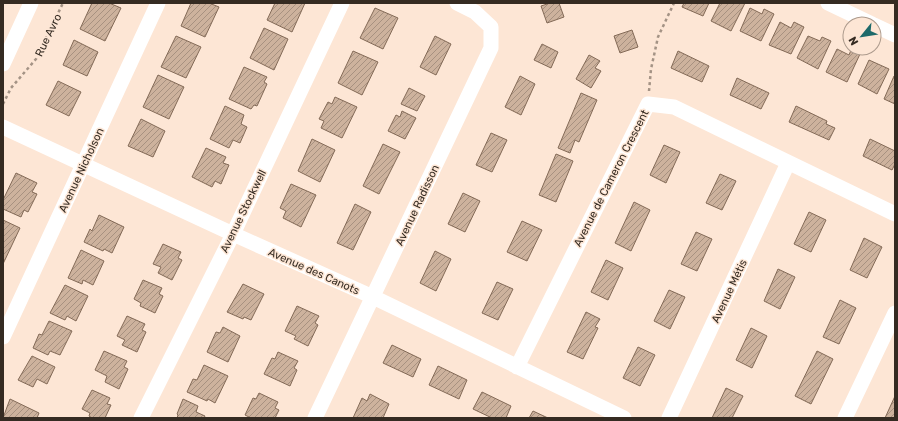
<svg xmlns="http://www.w3.org/2000/svg" width="898" height="421" viewBox="0 0 898 421" font-family="Rubik,sans-serif">
<style>
.building{fill:url(#building-hatch);stroke:#836a57}
.lines{fill:none;stroke-linecap:round;stroke-linejoin:round}
.path{stroke:#a49385;stroke-width:2.5;stroke-dasharray:3 3;stroke-linecap:butt}
.minor{stroke:#fff;stroke-width:15}
.labels{text-anchor:middle;stroke-width:3;stroke-linejoin:round;paint-order:stroke}
.street-label{font-size:11px;fill:#352b22;stroke:#fde6d5}
</style>
<defs>
<pattern id="building-hatch" width="6" height="6" patternUnits="userSpaceOnUse"><rect width="6" height="6" fill="#cdb29d"/><path d="M-1 1l2-2M0 6l6-6M5 7l2-2" fill="none" stroke="#a79180"/></pattern>
</defs>
<rect width="100%" height="100%" fill="#fde6d5"/>
<path class="building" d="M92,3H109L121,8L105,41L80,29Z
M191,3H209L219,7L205,37L181,26Z
M275,3H305L292,32L267,20Z
M550,3H559L564,17L547,23L541,6Z
M684,3H709L703,16L682,7Z
M720,3H745L731,31L711,21Z
M375,8L398,18L383,49L360,38Z
M750,8L762,14L764,9L774,14L761,41L740,31Z
M780,22L791,28L794,22L804,27L791,54L769,45Z
M264,28L288,39L274,70L250,58Z
M632,30L638,47L620,53L614,36Z
M176,36L201,47L186,78L161,67Z
M435,36L451,44L436,75L420,67Z
M808,36L820,41L822,37L831,41L818,69L797,58Z
M74,40L98,52L87,76L63,65Z
M542,44L558,52L551,68L534,60Z
M837,49L849,55L851,50L860,54L847,82L826,72Z
M353,51L378,62L362,95L338,83Z
M678,51L709,66L702,82L671,68Z
M589,55L600,61L595,68L601,71L591,88L576,79Z
M869,60L889,69L877,94L858,84Z
M244,67L267,77L264,82L267,84L257,106L254,105L251,109L229,99Z
M158,75L184,87L169,119L143,107Z
M520,76L535,84L521,115L505,107Z
M894,76L895,77V104L884,99Z
M737,78L769,93L761,109L730,95Z
M58,81L81,92L69,116L46,105Z
M409,88L425,96L417,111L401,104Z
M581,93L597,100L579,142L575,140L570,153L558,148Z
M335,97L357,107L342,138L321,128L324,121L319,119L328,102L332,104Z
M225,106L244,115L241,124L247,127L240,143L233,140L229,148L210,139Z
M796,106L827,121L826,124L835,128L829,140L789,122Z
M402,111L416,118L405,139L388,131L396,115L400,117Z
M141,119L165,131L153,157L128,146Z
M491,133L507,140L492,172L476,165Z
M312,139L335,150L320,182L298,171Z
M870,139L895,151V164L892,170L863,156Z
M383,144L400,152L379,194L363,186Z
M664,145L680,152L666,183L650,175Z
M206,148L226,157L223,163L229,165L221,184L215,181L212,187L192,177Z
M556,154L573,161L556,202L539,195Z
M16,173L37,183L32,192L37,194L28,212L24,210L21,217L3,209V200Z
M720,174L736,181L722,210L706,203Z
M291,184L316,195L301,227L283,218L286,211L280,208Z
M463,193L480,201L465,232L448,224Z
M634,202L650,210L631,251L615,243Z
M355,204L371,212L353,250L337,243Z
M809,212L826,220L811,252L794,244Z
M99,215L124,227L112,253L104,249L103,251L84,242L90,229L92,231Z
M3,220L20,228L3,264Z
M522,221L542,230L527,261L507,252Z
M696,232L712,239L697,271L681,264Z
M864,238L882,247L867,278L850,270Z
M163,244L181,252L178,258L182,260L172,280L158,273L161,267L153,264Z
M81,250L104,261L93,285L83,280L82,284L68,278Z
M435,251L451,259L436,291L420,283Z
M606,260L623,268L608,300L591,292Z
M778,269L795,277L780,309L764,301Z
M143,280L162,288L159,294L163,296L155,313L140,306L141,303L134,299Z
M497,282L513,289L498,320L482,313Z
M243,284L264,294L251,320L244,317L243,319L227,312Z
M65,285L88,296L76,321L67,316L65,320L50,313Z
M669,290L685,297L670,329L654,321Z
M840,300L856,308L839,344L823,337Z
M297,306L319,316L315,323L318,325L308,346L294,339L296,336L285,331Z
M586,312L600,319L595,327L598,328L583,359L567,352Z
M127,316L145,324L142,330L146,332L137,352L122,345L125,340L117,336Z
M49,321L72,331L60,355L50,351L48,355L33,348L39,334L42,335Z
M223,327L240,336L228,362L207,352L216,332L220,333Z
M751,328L767,336L752,368L736,360Z
M392,345L421,359L413,377L383,363Z
M638,347L655,355L640,386L623,378Z
M104,351L127,361L124,367L128,369L119,389L105,382L107,376L95,370Z
M817,351L833,359L811,404L795,396Z
M278,352L298,361L294,368L297,370L290,386L264,374L272,358L275,359Z
M32,356L55,367L47,384L37,379L33,387L18,380Z
M204,365L228,376L215,403L208,399L207,401L187,392L193,379L197,380Z
M438,366L467,380L459,399L429,385Z
M726,388L743,396L732,418H712Z
M92,390L110,398L107,404L111,405L105,418H92L89,416L90,413L82,409Z
M482,392L511,406L506,418H492L473,409Z
M259,393L278,402L275,408L279,410L275,418H251L245,415L253,398L256,399Z
M370,394L389,404L383,418H353L362,398L367,401Z
M895,396V418H885Z
M10,399L39,413L37,418H3Z
M183,399L198,406L196,412L205,416L204,418H177L178,415L177,414Z
M533,411L548,418H529Z"/>
<g class="lines">
<path class="path" d="M649,91L651,69L658,37L674,3
M3,104L11,88L36,59L63,3"/>
<path class="minor" d="M828,3L872,24
M874,25L895,35
M3,64L31,3
M3,127L233,234L373,297L624,418
M3,337L158,3
M517,367L648,104L674,107L895,214
M141,418L233,234L342,3
M315,418L491,48V27L475,12L457,3
M669,418L788,163
M845,418L895,313"/>
</g>
<g class="labels">
<g class="street-label">
<text transform="translate(48 35) rotate(-64)" y="4">Rue Avro</text>
<text transform="translate(81 170) rotate(-65)" y="4">Avenue Nicholson</text>
<text transform="translate(611 178) rotate(-63)" y="4">Avenue de Cameron Crescent</text>
<text transform="translate(417 205) rotate(-65)" y="4">Avenue Radisson</text>
<text transform="translate(243 211) rotate(-64)" y="4">Avenue Stockwell</text>
<text transform="translate(314 271) rotate(24)" y="4">Avenue des Canots</text>
<text transform="translate(729 291) rotate(-65)" y="4">Avenue Métis</text>
</g>
</g>
<rect width="898" height="421" fill="none" stroke="#352b22" stroke-width="8"/>
<g transform="translate(862 36) rotate(240)"><circle r="19" fill="#fde6d5" stroke="#ad9b8d"/>
<path d="M0-3L7 15L0 10L-7 15Z" fill="#1e6a6a"/>
<text y="-6" font-size="11" font-weight="bold" text-anchor="middle" fill="#352b22">N</text>
</g>
</svg>
